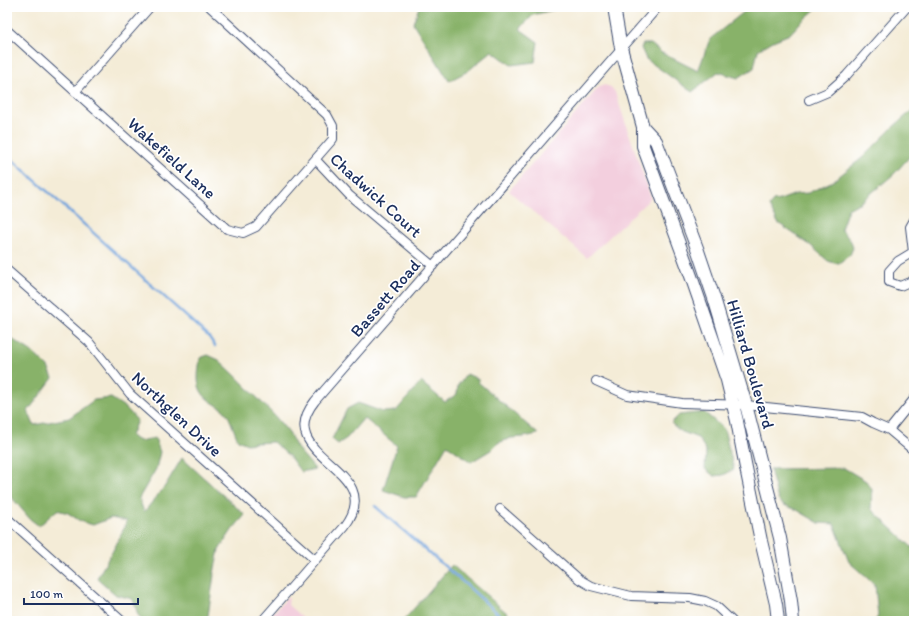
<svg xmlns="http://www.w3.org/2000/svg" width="921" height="628" viewBox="0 0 921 628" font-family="Itim,sans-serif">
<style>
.built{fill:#f3cfde}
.forest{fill:#88b269;stroke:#527064}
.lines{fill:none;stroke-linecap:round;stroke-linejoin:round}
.stream{stroke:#70a3dc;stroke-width:2.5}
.minor-casing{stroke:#3c4b70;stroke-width:10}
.secondary-casing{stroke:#3c4b70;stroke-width:14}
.minor{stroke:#fff;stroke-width:8}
.secondary{stroke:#fff;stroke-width:12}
.labels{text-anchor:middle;stroke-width:3.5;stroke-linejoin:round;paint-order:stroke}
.street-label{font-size:17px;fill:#1b2f5e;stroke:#fff}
</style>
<rect width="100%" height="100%" fill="#fff"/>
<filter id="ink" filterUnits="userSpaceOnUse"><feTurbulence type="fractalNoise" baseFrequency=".025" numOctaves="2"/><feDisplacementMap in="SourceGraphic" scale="8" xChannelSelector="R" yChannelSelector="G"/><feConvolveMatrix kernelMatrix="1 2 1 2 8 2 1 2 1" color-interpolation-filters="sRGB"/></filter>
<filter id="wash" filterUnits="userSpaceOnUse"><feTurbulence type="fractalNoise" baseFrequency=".012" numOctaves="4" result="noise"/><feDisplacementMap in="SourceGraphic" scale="16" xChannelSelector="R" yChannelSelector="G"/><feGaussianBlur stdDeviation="0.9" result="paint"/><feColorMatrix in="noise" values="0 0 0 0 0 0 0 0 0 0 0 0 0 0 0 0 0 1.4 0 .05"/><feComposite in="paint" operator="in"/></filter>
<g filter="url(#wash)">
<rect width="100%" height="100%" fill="#f4ecd7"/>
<path class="built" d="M604,85L611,87L615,92L651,198L587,258L509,191L598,88Z
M289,596L288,605L306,621H269L267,620Z"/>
<path class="forest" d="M419,7H565L533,15L520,29L538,42L535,62L511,65L492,51L468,71L449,81L413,23Z
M750,7H818L800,23L790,34L773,41L758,50L754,68L738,78L718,72L692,92L646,59L641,48L643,44H651L662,53L698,71L710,39Z
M914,109V152L894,174L861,202L848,209L841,229L851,241L853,248L850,255L839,263H834L828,261L810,245L778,223L769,206L773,201L780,200L796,194L808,193L833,181L862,158L893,127Z
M7,336L31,351L48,367L53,378L28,411L34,425L69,418L94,400L111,398L126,408L137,420L131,436L139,441L155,438L160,452L156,469L139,498L144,512L165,486L182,458L245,515L232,530L219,550L215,568L208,616L198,621H143L138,615L133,599L116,595L97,578L116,545L127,521L111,518L93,525L80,521L68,513L57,510L39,526L30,519L7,492Z
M208,355L219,360L235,375L274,415L289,433L297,448L315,469L301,472L289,456L273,442L255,443L247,444L238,440C235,434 230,418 227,414C223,408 216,405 210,401C194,389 198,376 200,358Z
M467,374L480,380L478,382L538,434L524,437L511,438L498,443L491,450L471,462L447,445L416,497H404L383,490L397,446L364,418L347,438L338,444L332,439L347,409L358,403L383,412L396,411L421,382L445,402L457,394L458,385Z
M704,412L724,429L734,470L723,475L714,476L705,469L706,450L698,438L680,431L671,423L679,415Z
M844,468L866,481L872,489L871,509L913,548L914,547V621H875L878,616L875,585L849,562L834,524L819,523L797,510L784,505L778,500L770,469Z
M452,565L516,621H403Z"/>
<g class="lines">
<path class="stream" d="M7,155L209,337L215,346
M375,506L463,582L506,621"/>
</g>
</g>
<g filter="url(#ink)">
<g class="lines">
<defs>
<path id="minor" d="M7,30L227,229L243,233L256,227L333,139V126L327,115L210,7
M75,92L150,7
M809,100L828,92L846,76L907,7
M316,160L349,195L433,266
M914,220L910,227L913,252L914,255
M913,252L898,261L889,271V282L900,286L914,280
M7,270L89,342L130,394L315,560
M596,381L627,395L682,403L746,405L862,417L873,423L889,430L914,451
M889,430L914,399
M500,509L579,579L591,586L631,596L690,598L705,601L716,606L732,621
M7,518L122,621
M262,621L345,526C389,467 269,458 315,401L658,7"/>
<path id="secondary" d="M614,7L621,48L643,127V146L691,276L727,380L737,421L745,463L761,541L776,604L778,621
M643,127L656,141L697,248L714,298L746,405L780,538L791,601L793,621"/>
</defs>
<use href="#minor" class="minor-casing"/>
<use href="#secondary" class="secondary-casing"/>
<use href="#minor" class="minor"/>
<use href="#secondary" class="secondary"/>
</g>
</g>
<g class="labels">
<g class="street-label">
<text transform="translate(172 158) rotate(42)" y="6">Wakefield Lane</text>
<text transform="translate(376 195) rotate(42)" y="6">Chadwick Court</text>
<text transform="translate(385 298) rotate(-49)" y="6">Bassett Road</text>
<text transform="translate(751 364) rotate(74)" y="6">Hilliard Boulevard</text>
<text transform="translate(177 414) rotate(43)" y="6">Northglen Drive</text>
</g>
</g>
<rect width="921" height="628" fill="none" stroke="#fff" stroke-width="24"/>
<path d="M24 598v6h114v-6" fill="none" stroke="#1b2f5e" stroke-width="2"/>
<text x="30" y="598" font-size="12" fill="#1b2f5e" stroke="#ffffff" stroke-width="3" paint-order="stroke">100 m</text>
</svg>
